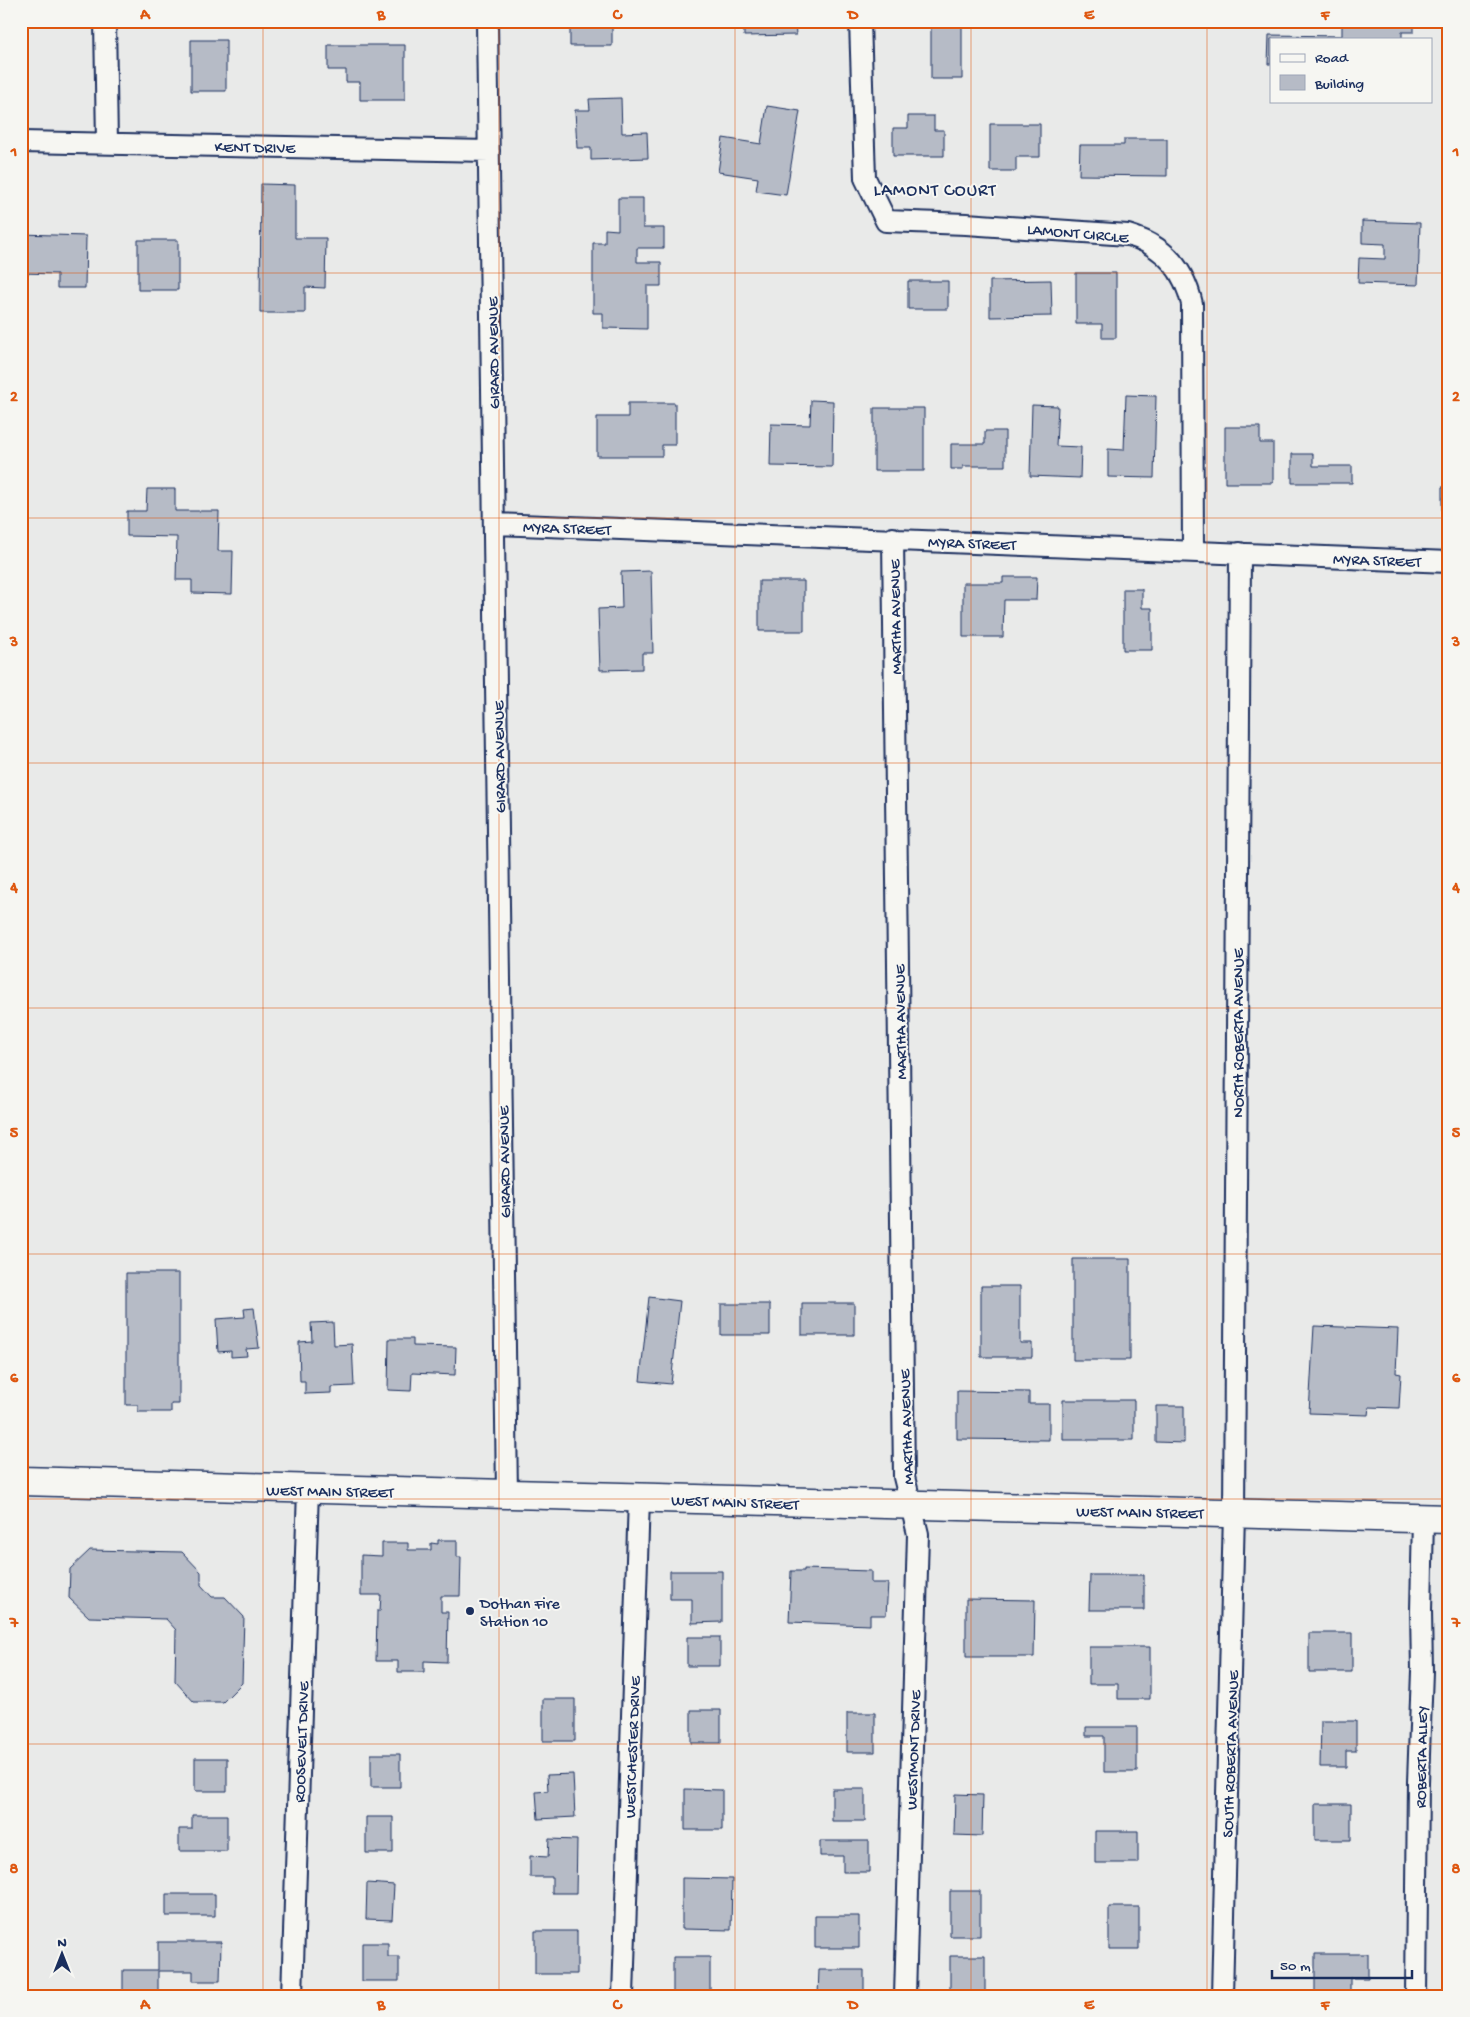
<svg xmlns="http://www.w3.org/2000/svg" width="1470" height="2017" viewBox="0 0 1470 2017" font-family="'Gochi Hand',sans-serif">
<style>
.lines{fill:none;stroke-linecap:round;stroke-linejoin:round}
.stream{stroke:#6c7995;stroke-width:5.5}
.building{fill:#b6bbc6;stroke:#1b2f5e}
.street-casing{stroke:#1b2f5e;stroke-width:24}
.primary-casing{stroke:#1b2f5e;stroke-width:31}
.street{stroke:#f6f6f2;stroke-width:20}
.primary{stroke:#f6f6f2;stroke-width:28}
.grid{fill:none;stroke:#de5710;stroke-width:1;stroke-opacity:0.55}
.poi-dot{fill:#1b2f5e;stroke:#f6f6f2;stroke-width:2}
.labels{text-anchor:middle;stroke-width:4;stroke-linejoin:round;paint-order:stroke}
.street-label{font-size:16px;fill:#1b2f5e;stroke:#f6f6f2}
.poi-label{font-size:16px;fill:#1b2f5e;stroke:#f6f6f2;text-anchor:start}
.neighbourhood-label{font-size:18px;letter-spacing:1px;fill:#1b2f5e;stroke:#f6f6f2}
.neatline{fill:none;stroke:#de5710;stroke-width:2}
.grid-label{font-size:16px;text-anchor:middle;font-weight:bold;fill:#de5710}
</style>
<rect width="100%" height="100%" fill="#e9eae9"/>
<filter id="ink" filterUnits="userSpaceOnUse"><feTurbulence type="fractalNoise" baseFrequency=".02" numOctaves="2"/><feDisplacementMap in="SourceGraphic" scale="10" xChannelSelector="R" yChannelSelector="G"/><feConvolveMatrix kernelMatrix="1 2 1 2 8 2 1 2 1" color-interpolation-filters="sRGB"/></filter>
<g filter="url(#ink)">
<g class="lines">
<path class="stream" d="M1438,1996L1449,1990"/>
</g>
<path class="building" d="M570,21H612V46H570Z
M744,21H795L796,35L744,36Z
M1342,21H1414V32H1402V39H1271V64H1268L1269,35L1342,36Z
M931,25H962V79H931Z
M191,40H226V91H191Z
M328,45H405V100H360V82H346V70H328Z
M621,98L622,133L647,132L648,158L591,160V148H577L575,110H590L589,99Z
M767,106L800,111L786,195L756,191L758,178L718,172L723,138L761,144Z
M908,116H934V130H944V156H893V128H908Z
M990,124H1040V157H1016V171H990Z
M1124,139H1167V176L1079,175L1080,145H1124Z
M261,184L295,185V238H326L325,288L305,287V313H260Z
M618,198H643V228H664V248H637V262H661V286H647V329L603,328V313H593V243H605V229L618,230Z
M1362,221L1420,223L1418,285L1358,283L1359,258L1385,259V244L1362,243Z
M21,234L86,236L85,288H57V274L21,273Z
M138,240H178V290H138Z
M1076,273H1116V338H1102V324H1076Z
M1051,280L1052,316L990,317V281Z
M908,281H948V309H908Z
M1126,395L1156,396L1154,478L1108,477V449L1124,450Z
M811,400L833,401L832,467L770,466L771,424L810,425Z
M628,403H675V445H662V456H597V417H628Z
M1032,405L1058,406L1056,446L1081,447L1080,478L1030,476Z
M874,408H924V471H874Z
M1225,427H1260V443H1273V483H1225Z
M985,431H1005V466H963V469H951V444H985Z
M1292,454H1313V466H1352V483H1292Z
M1442,487H1449V516H1442Z
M147,489H175V511H219L218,551H233L232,594L192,593V580H176L177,537L127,536V511H146Z
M651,571L653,653H642V669L600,670L598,609L622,608L621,572Z
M1003,577H1037L1036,600H1004L1003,637H963V583H1003Z
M759,581H804V631H759Z
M1123,589H1142V608H1152V650H1123Z
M1073,1259H1130V1360H1073Z
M126,1273H179V1404H171V1412H138V1405H126Z
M981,1286H1020V1343H1032V1357H981Z
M649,1297L680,1301L671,1384L640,1381Z
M802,1303H854V1335H802Z
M721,1304H770V1335H721Z
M254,1308L259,1348L246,1349L247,1356L231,1357V1351L218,1352L216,1319L245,1317L244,1309Z
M333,1322L334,1345L352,1344L354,1386L331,1387V1393L305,1394V1381H300L299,1342L312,1341L311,1323Z
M1314,1326L1398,1329L1396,1373L1401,1374L1399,1408L1369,1407L1368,1415L1309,1413Z
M389,1339H413V1346L456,1347L455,1375L412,1373L411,1391L388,1390Z
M957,1391L1029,1392V1404H1049V1440L957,1439Z
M1063,1400H1134V1440H1063Z
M1156,1406H1184V1443L1156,1442Z
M438,1540H457V1557H461L460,1596H441V1612H448L447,1662L424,1661V1672H398V1661H376L377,1611H380L381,1595H361V1555L382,1556V1543H408V1550H431V1543L438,1544Z
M90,1550L182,1552L201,1572V1585L212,1597H225L244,1617L242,1683L223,1702H194L175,1681L176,1630L166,1619L89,1617L69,1598L70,1569Z
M804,1569L871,1571V1583H888L886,1615H870V1625L789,1622L791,1571H804Z
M670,1571H722V1622L692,1623V1599H670Z
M1090,1575H1144V1610H1089Z
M966,1599L1035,1600L1034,1657H966Z
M1309,1633H1352V1672H1309Z
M687,1637H720V1666H687Z
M1089,1647H1150V1699H1118V1684H1089Z
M543,1699H575V1741H543Z
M691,1710H721V1743H691Z
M847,1713H875V1752H847Z
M1321,1721H1356V1751H1346V1767H1320Z
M1086,1727H1137V1772H1104V1736H1086Z
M371,1754H400V1787H371Z
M195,1758H227V1791H195Z
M573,1774L575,1817L538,1819L536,1792L548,1791L547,1775Z
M685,1789L722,1790V1830H685Z
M832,1789H865V1821H832Z
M955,1794L983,1795L982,1836L954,1835Z
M1315,1804H1351V1840H1315Z
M192,1815H227V1851H179V1829H192Z
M366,1817H393V1853H366Z
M1095,1831H1138V1863H1095Z
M549,1839L577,1840L576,1893H552V1877H530V1856L548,1857Z
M820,1841H869V1872H843V1856H820Z
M682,1878L732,1879L731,1930L682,1929Z
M367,1883L394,1885L392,1920L366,1919Z
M950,1891H980V1936H950Z
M166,1894H215V1916H166Z
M1109,1907H1139V1949H1109Z
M815,1916H859V1948H815Z
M535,1931H577V1974H535Z
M158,1942H221L220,1981H193V1971H158V1991H123V1970H158Z
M362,1943H388V1957H399V1981H362Z
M1315,1954H1368V1978H1350V1996H1315Z
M950,1956H985V1996H950Z
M673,1957H710V1992H721V1996H673Z
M819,1970H864V1996H818Z
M1101,1991H1139V1996H1101Z"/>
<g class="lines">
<defs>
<path id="street" d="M105,21L107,143
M487,21L507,1494
M860,21L865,178L886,221L966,224L1128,235C1163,245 1184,268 1192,304L1193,551
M21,142L489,151
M495,524L1449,562
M893,538L904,1477L918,1534L905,1996
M292,1996L308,1489
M623,1996L639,1498
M1222,1996L1234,1513L1240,553
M1416,1996L1418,1782L1422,1671L1421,1611L1423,1518"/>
<path id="primary" d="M21,1481L1449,1519"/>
</defs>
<use href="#street" class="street-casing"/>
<use href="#primary" class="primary-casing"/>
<use href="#street" class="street"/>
<use href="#primary" class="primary"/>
</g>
</g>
<path class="grid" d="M263,21V1996M499,21V1996M735,21V1996M971,21V1996M1207,21V1996M21,273H1449M21,518H1449M21,763H1449M21,1008H1449M21,1254H1449M21,1499H1449M21,1744H1449"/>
<circle class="poi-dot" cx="470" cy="1611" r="5"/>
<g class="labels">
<g class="street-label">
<text transform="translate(255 146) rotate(1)" y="6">KENT DRIVE</text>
<text transform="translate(1078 232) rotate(5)" y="6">LAMONT CIRCLE</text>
<text transform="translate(492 353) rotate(-91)" y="6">GIRARD AVENUE</text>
<text transform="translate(567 527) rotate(2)" y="6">MYRA STREET</text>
<text transform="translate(972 542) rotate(2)" y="6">MYRA STREET</text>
<text transform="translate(1377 559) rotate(2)" y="6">MYRA STREET</text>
<text transform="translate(894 617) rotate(-91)" y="6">MARTHA AVENUE</text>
<text transform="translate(498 757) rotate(-91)" y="6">GIRARD AVENUE</text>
<text transform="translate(899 1022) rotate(-91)" y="6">MARTHA AVENUE</text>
<text transform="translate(1237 1033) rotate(-90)" y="6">NORTH ROBERTA AVENUE</text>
<text transform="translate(503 1162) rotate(-91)" y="6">GIRARD AVENUE</text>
<text transform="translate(905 1427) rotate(-92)" y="6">MARTHA AVENUE</text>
<text transform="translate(330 1490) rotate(1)" y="6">WEST MAIN STREET</text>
<text transform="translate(735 1501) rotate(2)" y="6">WEST MAIN STREET</text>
<text transform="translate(1140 1511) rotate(1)" y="6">WEST MAIN STREET</text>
<text transform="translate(300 1742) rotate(-88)" y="6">ROOSEVELT DRIVE</text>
<text transform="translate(631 1747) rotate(-88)" y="6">WESTCHESTER DRIVE</text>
<text transform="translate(912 1750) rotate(-88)" y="6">WESTMONT DRIVE</text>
<text transform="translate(1229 1754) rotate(-88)" y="6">SOUTH ROBERTA AVENUE</text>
<text transform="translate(1420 1757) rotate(-89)" y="6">ROBERTA ALLEY</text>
</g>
<g class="poi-label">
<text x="480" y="1608">Dothan Fire<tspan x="480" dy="18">Station 10</tspan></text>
</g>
<g class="neighbourhood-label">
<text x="935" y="195">LAMONT COURT</text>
</g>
</g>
<rect width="1470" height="2017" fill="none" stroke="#f6f6f2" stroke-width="55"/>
<rect x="1270" y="38" width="162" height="65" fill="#f6f6f2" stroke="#9ea6b7"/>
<rect x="1280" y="54" width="25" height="8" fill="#f6f6f2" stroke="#9ea6b7"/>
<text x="1315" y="62" font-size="15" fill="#1b2f5e">Road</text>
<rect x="1280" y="75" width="25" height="15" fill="#b6bbc6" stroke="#9ea6b7"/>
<text x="1315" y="88" font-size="15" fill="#1b2f5e">Building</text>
<g transform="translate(62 1954)" stroke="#f6f6f2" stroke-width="4" paint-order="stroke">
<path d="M0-4L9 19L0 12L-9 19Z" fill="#1b2f5e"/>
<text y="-8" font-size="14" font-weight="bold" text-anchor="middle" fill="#1b2f5e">N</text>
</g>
<path d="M1272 1970v8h140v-8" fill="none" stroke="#1b2f5e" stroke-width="2.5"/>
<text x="1280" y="1970" font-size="15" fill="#1b2f5e" stroke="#f6f6f2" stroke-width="4" paint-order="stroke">50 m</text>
<rect x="28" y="28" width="1414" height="1962" class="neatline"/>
<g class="grid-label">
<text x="145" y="19">A</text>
<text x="381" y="19">B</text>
<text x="617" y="19">C</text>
<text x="853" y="19">D</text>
<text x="1089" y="19">E</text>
<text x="1325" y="19">F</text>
<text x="14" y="156">1</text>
<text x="1456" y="156">1</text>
<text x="14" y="401">2</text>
<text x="1456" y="401">2</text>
<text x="14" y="646">3</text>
<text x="1456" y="646">3</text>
<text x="14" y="892">4</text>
<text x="1456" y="892">4</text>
<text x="14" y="1137">5</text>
<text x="1456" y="1137">5</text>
<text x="14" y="1382">6</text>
<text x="1456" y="1382">6</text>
<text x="14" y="1627">7</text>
<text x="1456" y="1627">7</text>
<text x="14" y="1873">8</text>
<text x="1456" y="1873">8</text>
<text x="145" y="2009">A</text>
<text x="381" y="2009">B</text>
<text x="617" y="2009">C</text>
<text x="853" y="2009">D</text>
<text x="1089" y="2009">E</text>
<text x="1325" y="2009">F</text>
</g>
</svg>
